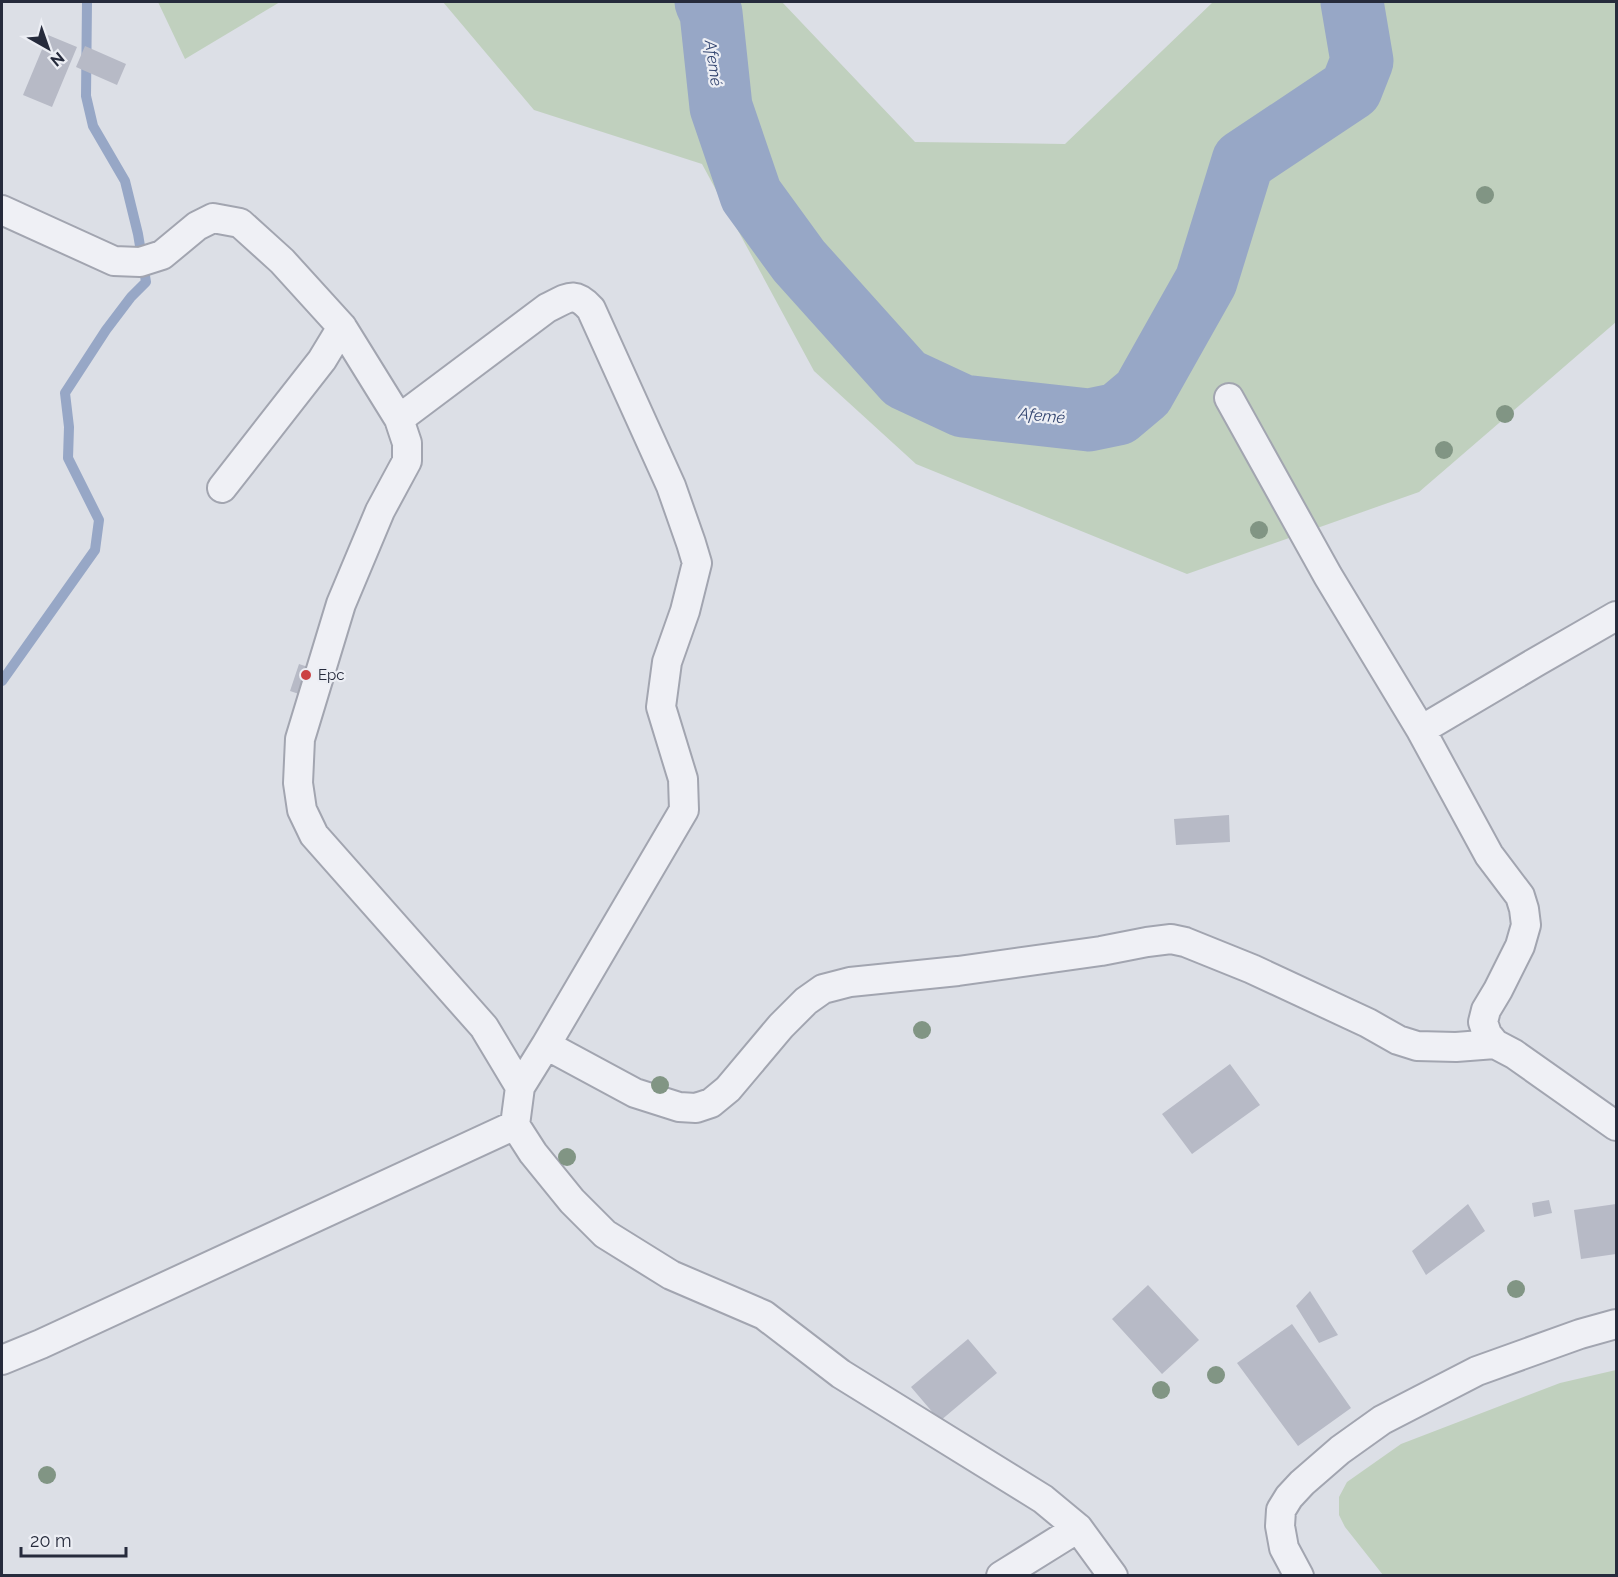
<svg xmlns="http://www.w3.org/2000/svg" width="1618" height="1577" viewBox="0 0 1618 1577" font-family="Raleway,sans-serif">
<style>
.green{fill:#c0d0be}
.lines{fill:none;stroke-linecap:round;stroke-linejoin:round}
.stream{stroke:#97a7c6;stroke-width:10}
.river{stroke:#97a7c6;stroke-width:63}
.building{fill:#b7bac6}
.minor-casing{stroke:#a2a5b0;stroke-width:32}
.minor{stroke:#eff0f5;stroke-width:28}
.tree{fill:#819584}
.poi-dot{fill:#cb4243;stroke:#eceef4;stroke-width:2}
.labels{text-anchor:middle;stroke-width:4.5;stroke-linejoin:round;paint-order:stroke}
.poi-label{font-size:15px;fill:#262b3c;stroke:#eceef4;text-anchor:start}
.water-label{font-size:16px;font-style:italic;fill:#32446f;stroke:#eceef4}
</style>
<rect width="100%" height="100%" fill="#dcdfe6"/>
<path class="green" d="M158,2H280L185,59Z
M443,2H782L915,142L1065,144L1213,2H1616V322L1419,492L1187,574L916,464L814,371L702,164L534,110Z
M1616,1370V1575H1383L1345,1527L1339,1515V1497L1347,1482L1401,1444L1560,1383Z"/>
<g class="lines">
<path class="stream" d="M2,681L95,550L99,520L68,458L69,427L65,393L106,330L131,297L146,282L138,234L125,181L93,126L86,96L87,2"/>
<path class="river" d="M706,2L711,13L721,107L751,195L799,261L905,379L963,406L1089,420L1118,414L1143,393L1206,281L1243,161L1351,89L1362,61L1352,2"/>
</g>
<path class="building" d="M48,35L77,47L52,107L23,95Z
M85,46L126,64L117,85L76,67Z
M299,664L314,669L305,696L290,691Z
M1229,815L1230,842L1176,845L1174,819Z
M1230,1064L1260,1105L1192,1154L1162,1114Z
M1549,1200L1552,1213L1534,1217L1532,1203Z
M1468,1204L1485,1231L1426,1275L1412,1251Z
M1616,1204V1254L1581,1259L1574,1210Z
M1148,1285L1199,1340L1162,1374L1112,1319Z
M1310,1291L1338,1335L1319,1343L1296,1306Z
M1292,1324L1351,1408L1298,1446L1237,1363Z
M968,1339L997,1373L940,1421L911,1387Z"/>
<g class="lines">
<defs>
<path id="minor" d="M2,210L114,261L140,262L162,255L197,226L213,218L240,223L282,261L342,327
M1229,398L1328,576L1421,730L1489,855L1520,896L1524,909L1526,925L1520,946L1498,990L1486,1010L1483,1022L1487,1034L1495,1044L1514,1054L1616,1126
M399,419L547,308C568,298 574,290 591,309L671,486L691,543L697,563L685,611L667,662L661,707L683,779L684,810L546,1045
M222,488L322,360L342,327L399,419L407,443V461L380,511L341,604L300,739L298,783L302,810L314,835L484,1027L520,1087L515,1125L533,1153L572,1201L605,1234L671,1275L764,1315L841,1374L1043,1499L1078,1528L1113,1576
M1421,730L1536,662L1616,616
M520,1087L546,1045L635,1093L679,1107L696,1108L711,1103L728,1089L781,1026L806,1001L823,989L850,982L958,971L1101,951L1147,942L1171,939L1185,942L1252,969L1368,1023L1398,1040L1417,1046L1456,1047L1495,1044
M2,1360L41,1344L515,1125
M1001,1576L1078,1528
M1299,1576L1284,1548L1280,1526L1281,1510L1289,1497L1302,1483L1340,1450L1382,1420L1477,1371L1580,1334L1616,1324"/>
</defs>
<use href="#minor" class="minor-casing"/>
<use href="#minor" class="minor"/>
</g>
<g class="tree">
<circle cx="1485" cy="195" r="9"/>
<circle cx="1505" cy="414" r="9"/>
<circle cx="1444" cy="450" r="9"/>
<circle cx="1259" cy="530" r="9"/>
<circle cx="922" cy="1030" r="9"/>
<circle cx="660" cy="1085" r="9"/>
<circle cx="567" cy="1157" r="9"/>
<circle cx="1516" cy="1289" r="9"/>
<circle cx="1216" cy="1375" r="9"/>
<circle cx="1161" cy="1390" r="9"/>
<circle cx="47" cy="1475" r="9"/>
</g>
<circle class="poi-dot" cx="306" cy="675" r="6"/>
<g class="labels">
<g class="poi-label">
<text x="318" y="680">Epc</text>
</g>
<g class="water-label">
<text transform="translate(714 63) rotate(82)" y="6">Afemé</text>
<text transform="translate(1042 415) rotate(6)" y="6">Afemé</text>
</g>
</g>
<rect width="1618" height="1577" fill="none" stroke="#262b3c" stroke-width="6"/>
<g transform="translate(48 48) rotate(140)" stroke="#eceef4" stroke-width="4.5" paint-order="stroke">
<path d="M0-4.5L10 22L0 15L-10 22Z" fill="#262b3c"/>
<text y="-9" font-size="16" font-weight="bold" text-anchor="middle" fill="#262b3c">N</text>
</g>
<path d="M21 1547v9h105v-9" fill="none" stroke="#262b3c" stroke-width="3"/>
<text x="30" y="1547" font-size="18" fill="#262b3c" stroke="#eceef4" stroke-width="4.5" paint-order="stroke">20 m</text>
</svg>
